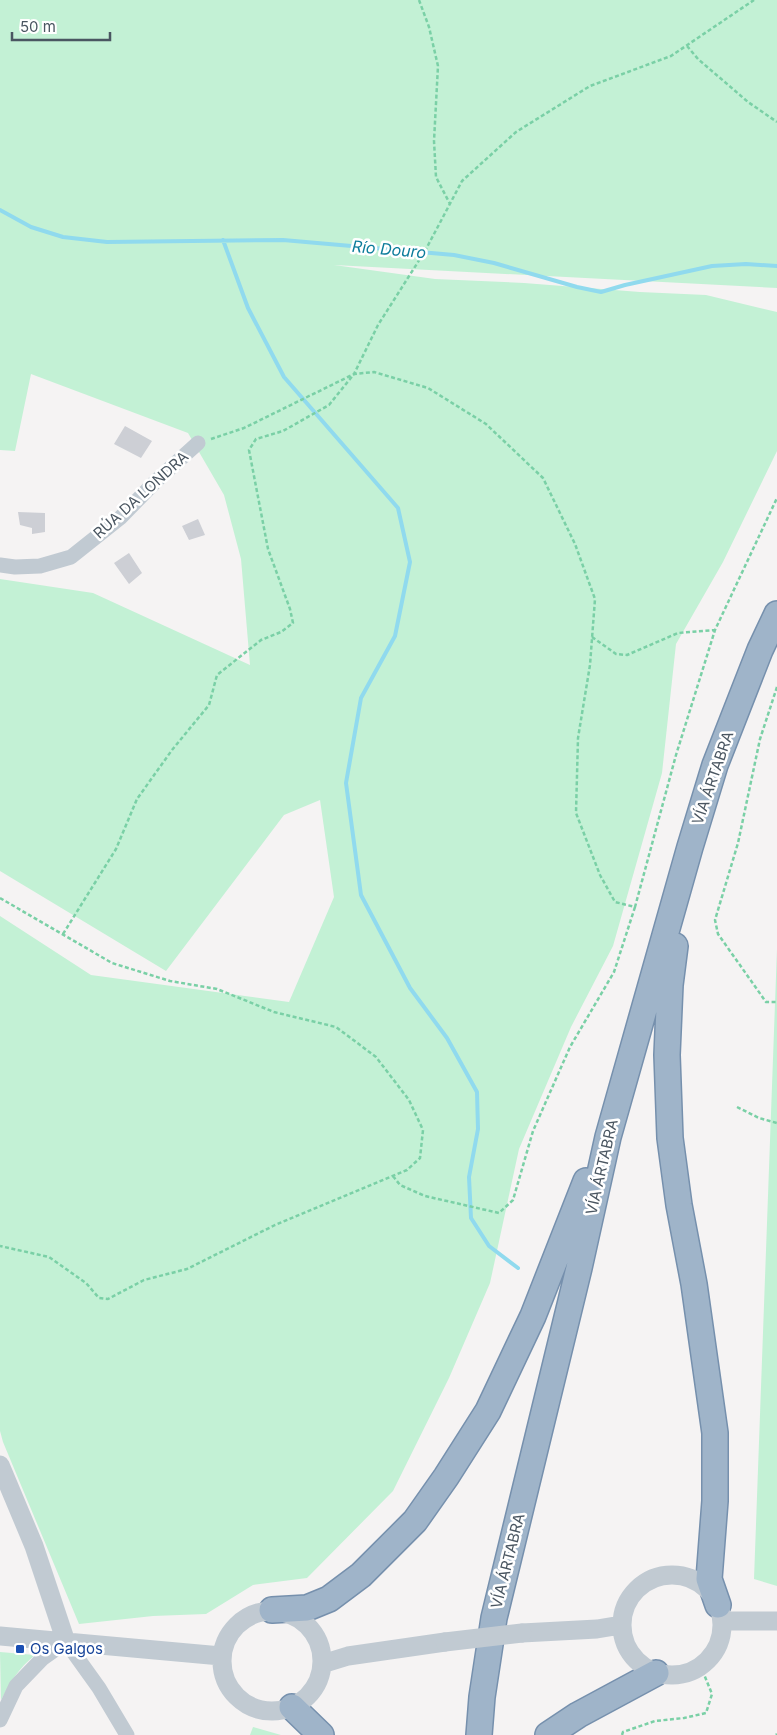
<svg xmlns="http://www.w3.org/2000/svg" width="777" height="1735" viewBox="0 0 777 1735" font-family="Inter,sans-serif">
<style>
.green{fill:#c3f1d5}
.lines{fill:none;stroke-linecap:round;stroke-linejoin:round}
.stream{stroke:#90daee;stroke-width:4}
.building{fill:#cdcfd5}
.trunk-casing{stroke:#7690ad;stroke-width:28}
.path{stroke:#7ad0a6;stroke-width:2.5;stroke-dasharray:4 2.5;stroke-linecap:butt}
.minor{stroke:#c1cad2;stroke-width:15}
.tertiary{stroke:#c1cad2;stroke-width:19}
.trunk{stroke:#9fb4c9;stroke-width:25}
.tertiary-bridge{stroke:#c1cad2;stroke-width:19}
.transit-dot{fill:#1a4fb4;stroke:#fff;stroke-width:2}
.labels{text-anchor:middle;stroke-width:5;stroke-linejoin:round;paint-order:stroke}
.street-label{font-size:15px;fill:#4a5661;stroke:#fff}
.transit-label{font-size:15px;fill:#164399;stroke:#fff;text-anchor:start}
.water-label{font-size:16px;font-style:italic;fill:#0c7c9b;stroke:#fff}
</style>
<rect width="100%" height="100%" fill="#f5f3f3"/>
<path class="green" d="M0,0H777V288L334,265L435,279L524,283L640,292L706,295L777,312V451L723,562L676,644L662,773L613,946L571,1027L519,1149L490,1283L449,1378L393,1491L307,1578L253,1585L206,1614L153,1616L79,1624L3,1442L0,1431V916L91,975L289,1002L334,897L320,800L284,815L166,971L0,871V579L93,593L250,665L241,559L224,495L188,433L31,374L15,451L0,450Z
M777,949V1586L754,1579Z
M0,1652L35,1655C18,1669 11,1681 1,1700Z
M253,1727L281,1735H250Z"/>
<g class="lines">
<path class="stream" d="M0,210L31,227L63,237L107,242L283,240L454,255L494,263L577,287L601,292L625,285L712,266L746,264L777,266
M223,240L248,308L284,377L398,508L410,562L395,636L361,698L346,783L361,895L410,988L447,1038L477,1092L478,1129L469,1177L471,1218L489,1246L518,1268"/>
</g>
<path class="building" d="M125,426L152,441L141,458L114,444Z
M18,512L45,513V532L32,534V528L20,525Z
M198,519L205,535L189,540L182,526Z
M129,553L142,573L129,584L114,563Z"/>
<g class="lines">
<defs>
<path id="trunk" d="M675,946L670,985L667,1055L670,1138L679,1205L694,1284L715,1433V1501L709,1579L718,1605
M272,1610L307,1608L329,1599L361,1575L415,1521L446,1477L488,1411L533,1316L586,1181
M292,1707L321,1735
M479,1735L482,1697L494,1618L579,1268L608,1137L690,847L715,765L760,650L777,614
M548,1735L578,1715L656,1673"/>
</defs>
<use href="#trunk" class="trunk-casing"/>
<path class="path" d="M419,0L429,27L438,66L434,141L436,177L450,204
M687,46L698,59L748,102L777,122
M211,439L244,428L354,374L378,325L425,251L462,181L516,132L590,86L671,56L754,0
M592,637L616,654L627,655L678,633L715,630
M777,687L760,739L738,843L715,920L718,934L766,1002H777
M0,898L112,963L170,981L217,989L274,1012L336,1027L376,1057L409,1100L423,1130L420,1158L407,1170L275,1225L187,1269L144,1280L108,1299L99,1298L86,1283L49,1257L0,1246
M63,934L116,849L137,799L172,750L209,705L217,675L261,640L281,632L293,623L290,609L268,549L249,450L256,439L283,431L329,405L354,374L374,372L428,388L486,424L543,478L575,544L595,599L590,665L578,738L576,813L600,875L615,902L635,907L676,755L715,630L777,498
M737,1107L759,1118L777,1123
M393,1176L400,1185L425,1196L499,1213L513,1200L533,1131L570,1047L614,972L635,907
M622,1735L623,1732L655,1721L684,1718L706,1713L712,1694L701,1667
M776,1735L777,1734"/>
<path class="minor" d="M0,565L15,567L40,566L71,557L120,518L157,480L198,443
M0,1720L16,1686L42,1659L66,1642L99,1688L127,1735"/>
<path class="tertiary" d="M0,1465L34,1546L66,1642
M622 1625a50 50 0 1 1 100 0a50 50 0 1 1-100 0Z
M222 1661a50 50 0 1 1 100 0a50 50 0 1 1-100 0Z
M722,1621H777
M522,1633L597,1629L621,1625
M0,1636L221,1656
M322,1664L348,1656L445,1642"/>
<use href="#trunk" class="trunk"/>
<path class="tertiary-bridge" d="M445,1642L522,1633"/>
</g>
<rect class="transit-dot" x="15" y="1644" width="10" height="10" rx="2.5"/>
<g class="labels">
<g class="street-label">
<text transform="translate(141 495) rotate(-42)" y="5">RÚA DA LONDRA</text>
<text transform="translate(713 778) rotate(-71)" y="5">VÍA ÁRTABRA</text>
<text transform="translate(602 1167) rotate(-77)" y="5">VÍA ÁRTABRA</text>
<text transform="translate(508 1561) rotate(-76)" y="5">VÍA ÁRTABRA</text>
</g>
<g class="transit-label">
<text x="30" y="1654">Os Galgos</text>
</g>
<g class="water-label">
<text transform="translate(389 249) rotate(5)" y="6">Río Douro</text>
</g>
</g>
<path d="M12 32v8h98v-8" fill="none" stroke="#4a5661" stroke-width="2.5"/>
<text x="20" y="32" font-size="15" fill="#4a5661" stroke="#ffffff" stroke-width="4" paint-order="stroke">50 m</text>
</svg>
